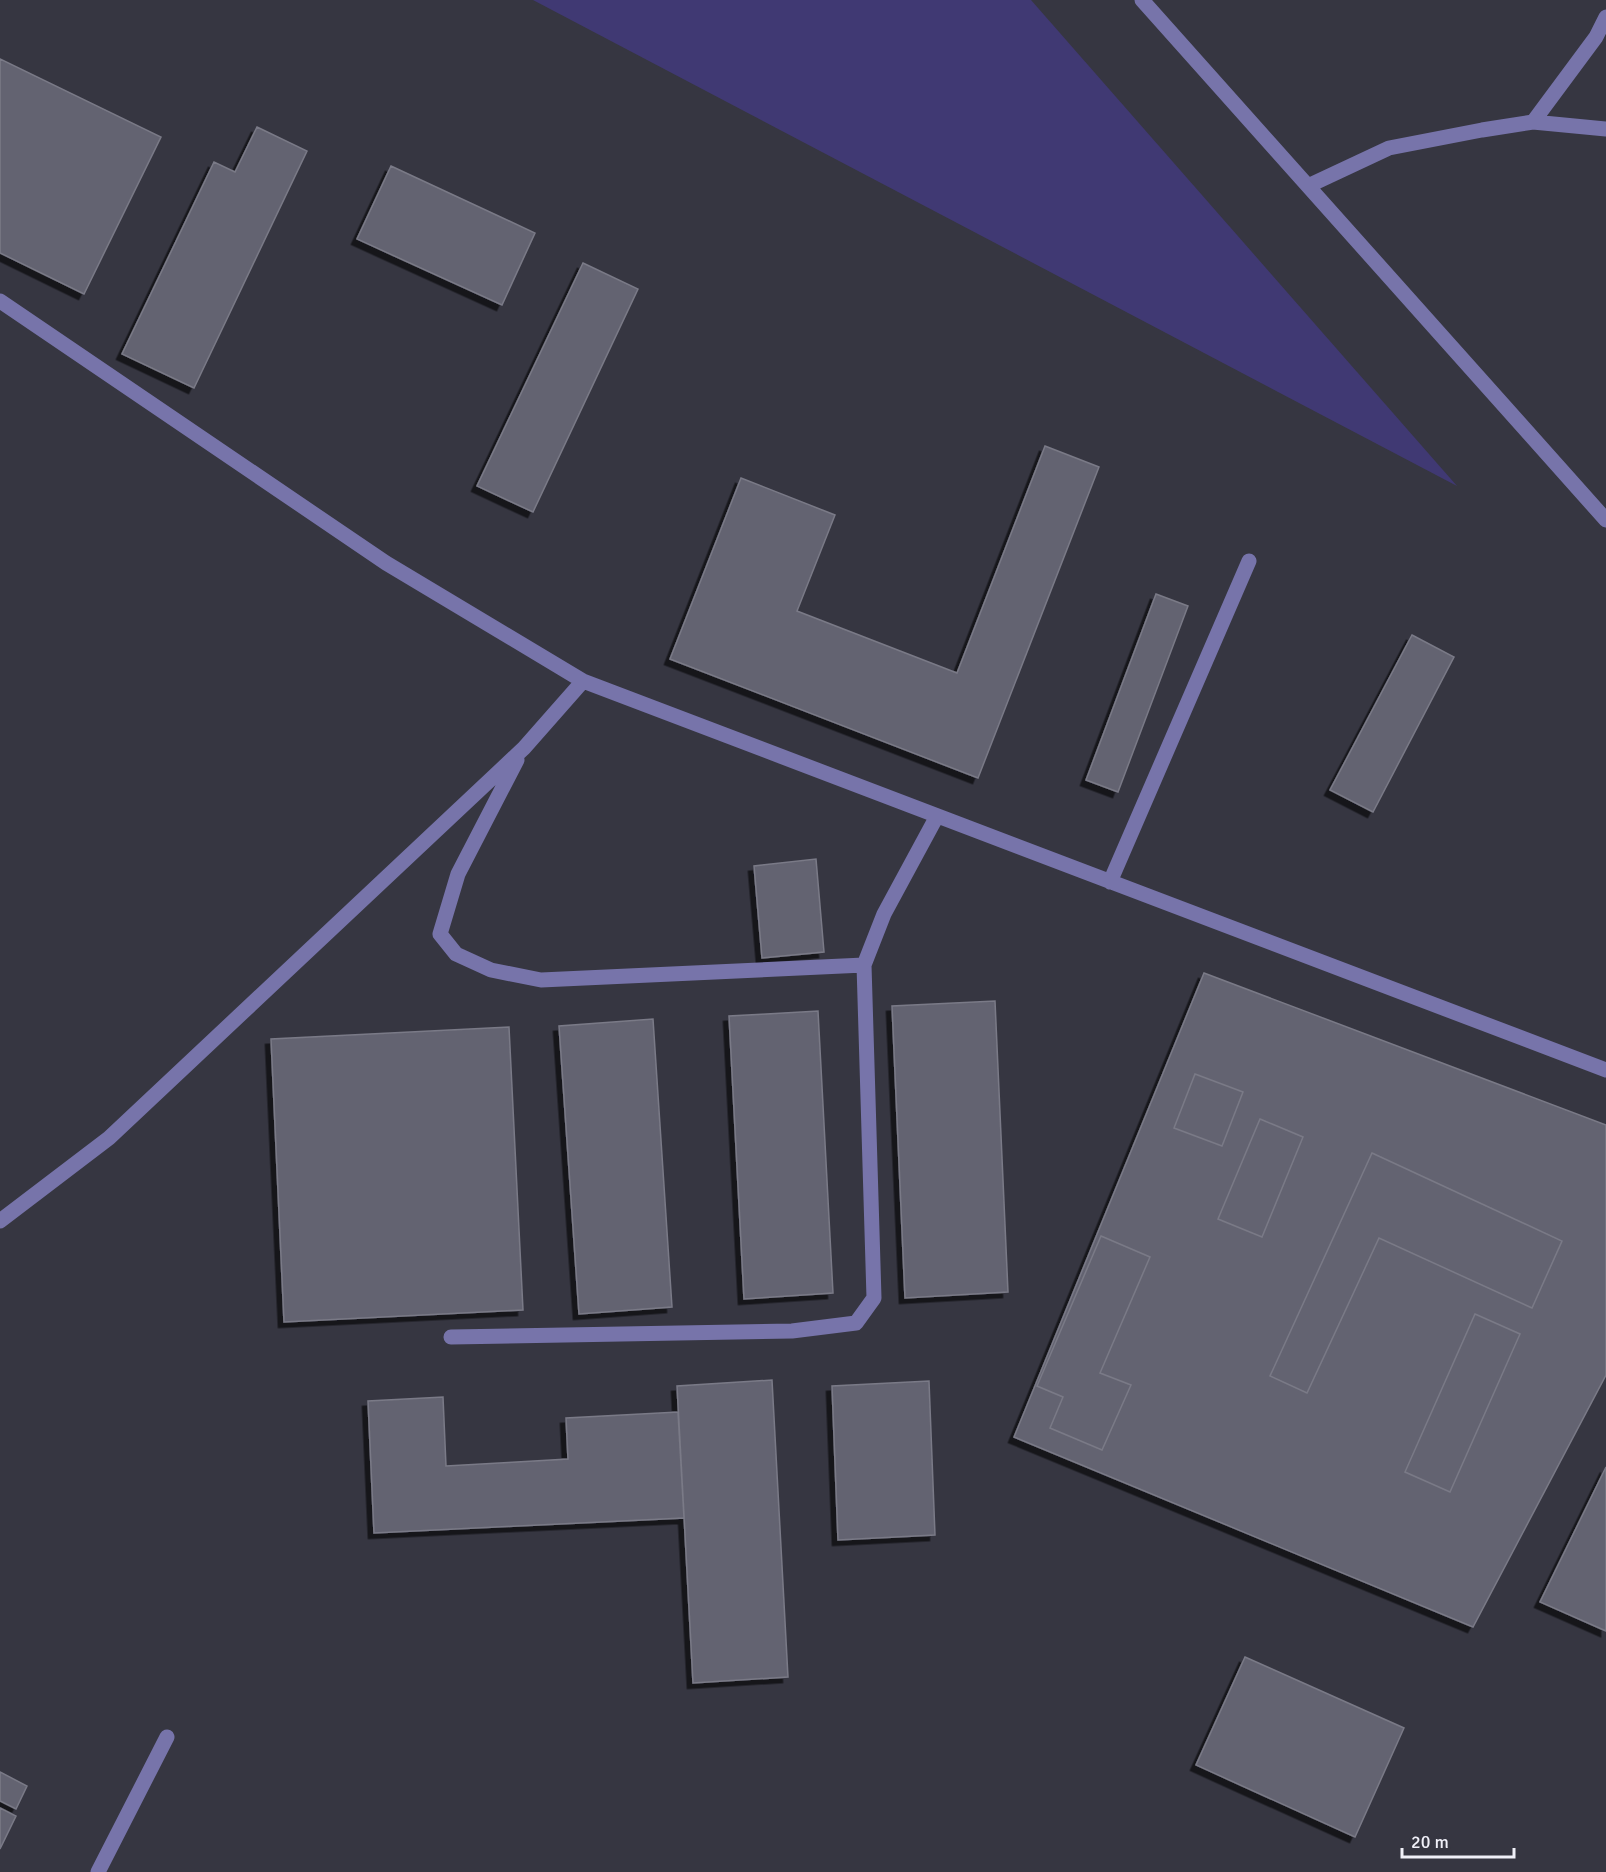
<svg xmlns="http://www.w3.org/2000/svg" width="1606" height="1872" viewBox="0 0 1606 1872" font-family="Signika,sans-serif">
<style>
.green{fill:#403973}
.building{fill:#646471;stroke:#7a7a87;stroke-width:1.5;filter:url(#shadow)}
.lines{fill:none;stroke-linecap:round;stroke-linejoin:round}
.minor{stroke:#7774aa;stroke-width:15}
</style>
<defs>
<filter id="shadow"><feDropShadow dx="-5.5" dy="5.5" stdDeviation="0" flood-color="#0009"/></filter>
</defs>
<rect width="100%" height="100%" fill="#363641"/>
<path class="green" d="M533,0H1031L1457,486Z"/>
<path class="building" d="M0,59L161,137L84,294L0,253Z
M257,127L307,151L194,388L122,354L214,162L235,172Z
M391,166L535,233L502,305L357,239Z
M583,263L638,289L533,512L477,486Z
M1045,446L1099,467L978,778L670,659L741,478L835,515L797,611L957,673Z
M1156,594L1188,606L1118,792L1086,780Z
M1412,635L1454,657L1373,812L1330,790Z
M816,859L824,952L762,958L754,866Z
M1204,973L1606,1125V1375L1473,1627L1014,1437Z
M995,1001L1008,1292L905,1298L892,1006Z
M818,1011L833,1293L744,1299L729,1016Z
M653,1019L672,1307L579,1314L559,1026Z
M509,1027L523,1310L284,1322L271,1039Z
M1195,1074L1243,1092L1222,1146L1174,1128Z
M1260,1119L1303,1137L1262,1237L1218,1219Z
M1372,1153L1562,1241L1532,1308L1379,1238L1307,1393L1270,1376Z
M1101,1236L1150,1257L1100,1373L1131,1385L1102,1450L1050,1428L1063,1397L1037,1386Z
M1475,1314L1520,1334L1450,1492L1405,1472Z
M772,1380L788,1677L693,1683L677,1386Z
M929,1381L935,1535L838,1540L832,1386Z
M443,1397L446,1466L568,1459L566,1418L678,1412L684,1518L374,1533L368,1401Z
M1606,1467V1631L1540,1602Z
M1245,1657L1404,1728L1355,1837L1196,1765Z
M0,1772L27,1786L16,1809L0,1801Z
M0,1808L16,1816L0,1849Z"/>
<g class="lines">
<path class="minor" d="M1142,0L1606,520
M1533,122L1596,37L1606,17
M1310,185L1389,148L1482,130L1533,122L1606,129
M0,301L386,563L583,681
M517,760L458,874L440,934L456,954L491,970L541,980L864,965
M1110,882L1249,561
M0,1221L109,1138L524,748L583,681L1606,1070
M451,1337L792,1331L856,1323L874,1298L864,965L884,914L937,816
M98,1872L167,1737"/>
</g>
<path d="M1402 1848v9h112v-9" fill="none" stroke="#f0f0f8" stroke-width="3"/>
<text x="1411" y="1848" font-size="18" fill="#f0f0f8" stroke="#363641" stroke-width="4.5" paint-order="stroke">20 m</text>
</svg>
